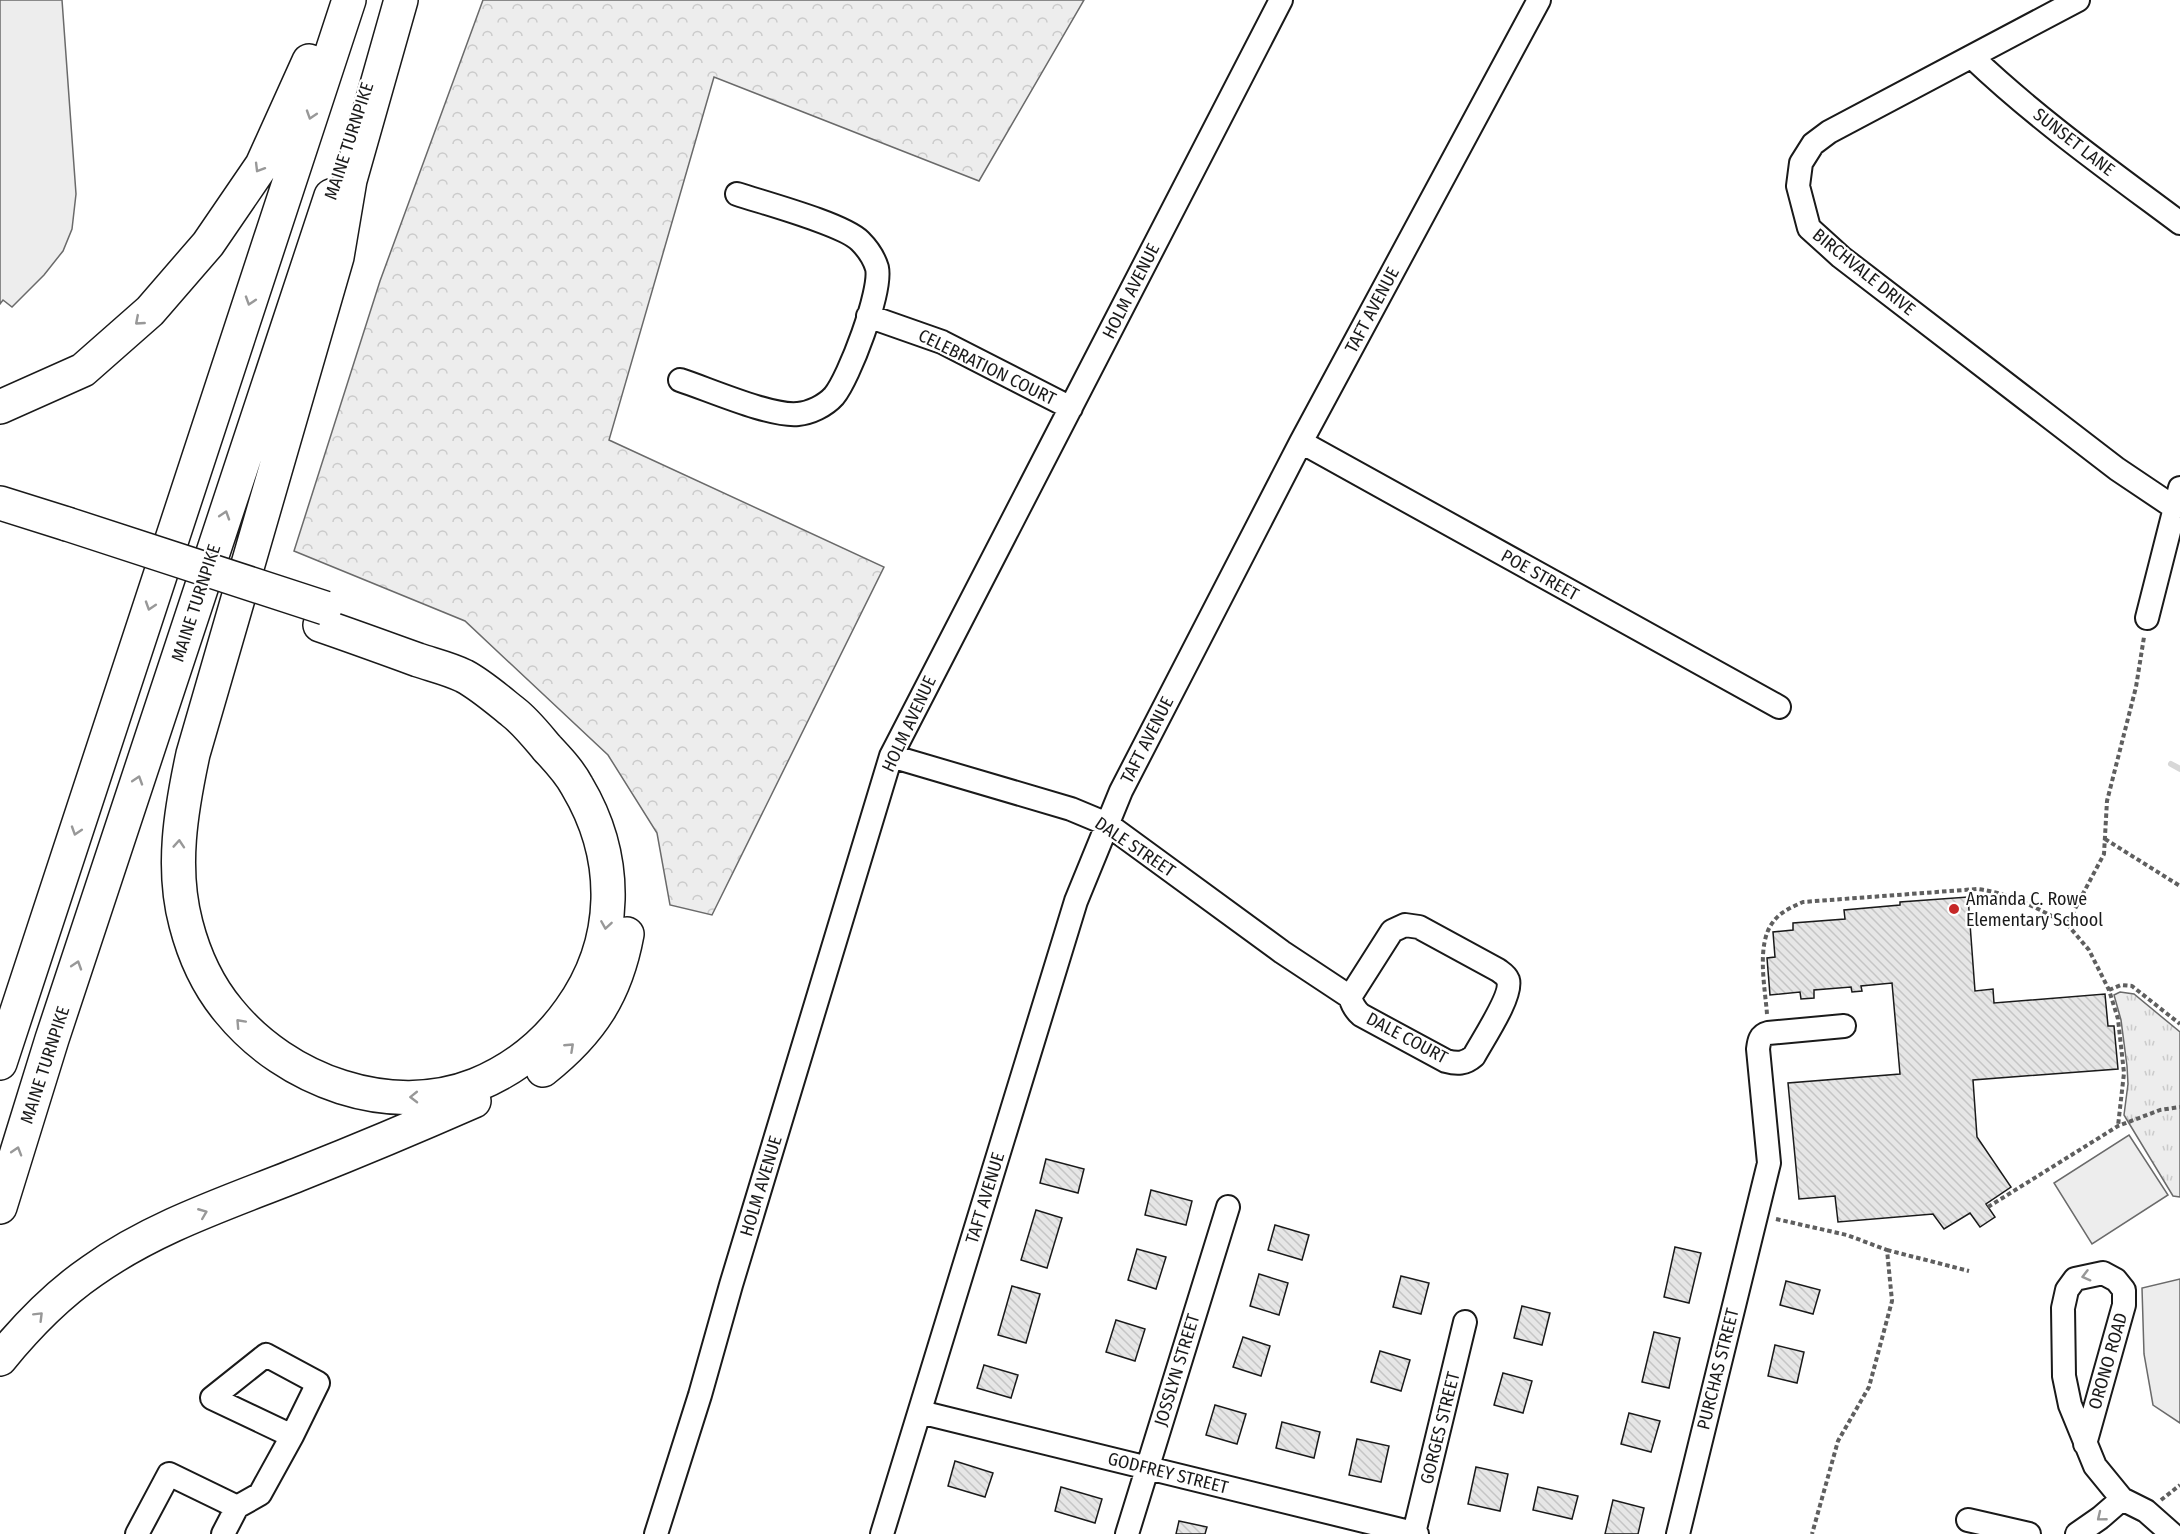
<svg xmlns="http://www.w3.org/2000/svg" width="2180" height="1534" viewBox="0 0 2180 1534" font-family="'Fira Sans Condensed',sans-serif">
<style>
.forest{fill:url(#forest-crowns);stroke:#6a6a6a;stroke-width:1.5}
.park{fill:url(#park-tufts);stroke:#6a6a6a;stroke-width:1.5}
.built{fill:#ededed;stroke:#6a6a6a;stroke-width:1.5}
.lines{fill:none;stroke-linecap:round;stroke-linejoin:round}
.stream{stroke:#d7d7d7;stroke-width:6}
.building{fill:url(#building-back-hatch);stroke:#1a1a1a;stroke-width:1.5}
.minor-casing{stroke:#1a1a1a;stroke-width:26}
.highway-casing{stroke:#1a1a1a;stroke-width:36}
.path{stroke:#5f5f5f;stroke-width:4;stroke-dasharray:4.5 3;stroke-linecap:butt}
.minor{stroke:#fff;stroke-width:22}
.highway{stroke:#fff;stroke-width:33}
.highway-bridge-casing{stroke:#1a1a1a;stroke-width:36;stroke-linecap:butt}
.highway-bridge{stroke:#fff;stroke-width:33}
.oneway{stroke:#989898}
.poi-dot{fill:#c62828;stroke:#fff;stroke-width:2}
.labels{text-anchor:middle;stroke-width:4.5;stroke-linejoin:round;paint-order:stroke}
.street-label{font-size:18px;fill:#1a1a1a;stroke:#fff}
.poi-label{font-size:18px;fill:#1a1a1a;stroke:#fff;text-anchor:start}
</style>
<defs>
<pattern id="forest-crowns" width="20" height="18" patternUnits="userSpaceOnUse" patternTransform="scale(1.5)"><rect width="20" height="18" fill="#ededed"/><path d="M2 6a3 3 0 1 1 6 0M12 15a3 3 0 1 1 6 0" fill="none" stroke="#cbcbcb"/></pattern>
<pattern id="park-tufts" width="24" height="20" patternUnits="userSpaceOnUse" patternTransform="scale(1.5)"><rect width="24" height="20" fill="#ededed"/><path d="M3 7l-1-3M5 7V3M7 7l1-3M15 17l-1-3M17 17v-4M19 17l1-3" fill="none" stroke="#cbcbcb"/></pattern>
<pattern id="building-back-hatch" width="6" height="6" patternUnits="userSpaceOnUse" patternTransform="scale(1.5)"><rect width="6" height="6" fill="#e6e6e6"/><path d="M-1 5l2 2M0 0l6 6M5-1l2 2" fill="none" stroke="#c5c5c5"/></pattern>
</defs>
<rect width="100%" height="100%" fill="#fff"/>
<path class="forest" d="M483,0H1084L979,181L714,77L609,440L884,567L712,915L670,905L657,833L608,755L465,621L294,551L380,281Z"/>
<path class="park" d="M2120,992L2134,994L2180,1032V1197L2173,1196L2124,1115L2128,1084L2127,1066L2121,1020L2114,995Z"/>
<path class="built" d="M0,0H62L76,194L72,229L63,251L44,275L12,307L3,300L0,304Z
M2129,1135L2168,1195L2092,1244L2054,1183Z
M2180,1279V1423L2153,1405L2144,1354L2142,1288Z"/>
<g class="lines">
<path class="stream" d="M2171,764L2180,769"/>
</g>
<path class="building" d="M1968,897L1975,991L1993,989L1994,1003L2105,994L2108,1026H2114L2118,1069L1973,1080L1977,1137L2011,1187L1986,1204L1995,1217L1980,1227L1970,1213L1944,1229L1933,1214L1838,1222L1835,1196L1799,1199L1788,1083L1900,1074L1892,983L1861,986L1862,991L1852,992L1851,987L1814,990V998L1801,999L1800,992L1770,995L1767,958L1775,957L1773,932L1793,930V923L1845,919L1844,910L1900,905V902Z
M1046,1159L1084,1169L1078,1193L1040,1183Z
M1151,1190L1192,1201L1186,1225L1145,1215Z
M1036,1210L1062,1218L1047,1268L1021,1260Z
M1275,1225L1309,1235L1302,1260L1268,1250Z
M1675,1247L1701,1253L1689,1303L1664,1297Z
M1137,1249L1166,1257L1156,1289L1128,1280Z
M1259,1274L1288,1283L1279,1315L1250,1306Z
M1401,1276L1429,1283L1421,1314L1393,1307Z
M1786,1281L1820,1290L1813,1314L1780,1305Z
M1012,1286L1040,1294L1026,1343L998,1335Z
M1522,1306L1550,1313L1542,1345L1514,1338Z
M1116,1320L1145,1329L1135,1361L1106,1352Z
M1654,1332L1680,1338L1669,1388L1642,1382Z
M1243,1337L1270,1346L1261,1376L1233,1367Z
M1775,1345L1804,1352L1797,1383L1768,1376Z
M1380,1351L1410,1360L1401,1391L1371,1382Z
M984,1365L1018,1375L1011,1398L977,1388Z
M1503,1373L1532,1381L1523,1413L1494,1405Z
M1215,1405L1246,1414L1237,1444L1206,1435Z
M1629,1413L1660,1421L1651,1452L1621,1444Z
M1282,1422L1320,1432L1314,1458L1276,1448Z
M1357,1439L1389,1446L1381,1482L1349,1475Z
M955,1461L993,1473L985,1497L948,1486Z
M1476,1467L1508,1474L1500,1511L1468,1504Z
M1061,1487L1102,1499L1095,1523L1055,1511Z
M1538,1487L1578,1496L1572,1519L1533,1510Z
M1613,1500L1644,1508L1638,1534H1605Z
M1179,1521L1207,1527L1205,1534H1176Z"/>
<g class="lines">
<defs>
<path id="minor" d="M2078,0L1829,132L1813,144L1801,163L1798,186L1809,228L1841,257L2117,469L2175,508
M1972,57C2036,118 2109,170 2180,223
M868,316L942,342L1071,408
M680,380C708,389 771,417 798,414C810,413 825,406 834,396C849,378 882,291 877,268C874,258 867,248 860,241C843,224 764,203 737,194
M1301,442L1779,707
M2147,618L2180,488
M891,756L1071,809L1107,824L1282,952L1350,997
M1405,925L1419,927L1498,970C1502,973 1506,975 1508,980C1513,995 1482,1041 1474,1056C1465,1064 1457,1064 1446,1061L1361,1015C1355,1010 1352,1004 1350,997L1392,931Z
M920,1412L1417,1534
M2085,1444L2124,1305V1290L2116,1280L2103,1273L2075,1279L2067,1290L2063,1308L2064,1376L2070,1405L2095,1466L2122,1499L2146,1511L2172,1534
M237,1507L260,1494L292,1436L318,1383L266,1355L212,1398L292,1436
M1968,1520L2029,1534
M1414,1533L1465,1322
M137,1534L169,1474L237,1507L223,1534
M656,1534L700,1395L731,1285L891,756L1281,0
M882,1534L1076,901L1121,791L1301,442L1539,0
M1127,1534L1228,1207
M1678,1534L1769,1163L1758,1049C1759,1041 1760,1035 1768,1033L1844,1026
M2077,1534L2100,1518L2122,1499"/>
<path id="highway" d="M0,407L83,370L150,311L208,244L262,165L309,61
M0,503L67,524
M320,625C352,636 385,648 418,660C433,665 450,669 464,676C481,685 498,700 513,712C526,722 536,735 547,748C558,760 569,771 577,786C620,858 619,942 570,1010C546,1044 515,1069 476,1085C390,1119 286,1081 229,1011C208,986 194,955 186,924C171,868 181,810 193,754L337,257L350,180L401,0
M0,1063L349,0
M543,1070C591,1032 616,994 627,934
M0,1207L52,1039L331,196
M0,1359C27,1326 57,1295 92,1271C155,1226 230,1202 302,1173C360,1150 417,1126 474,1101"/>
</defs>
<use href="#minor" class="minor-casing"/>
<use href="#highway" class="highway-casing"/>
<path class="path" d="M2105,839L2180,886
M2067,924L2089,950L2109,990L2118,1019L2124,1073L2118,1126
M2109,990L2121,985L2132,986L2180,1024
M1767,1014C1765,987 1756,944 1773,922C1780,912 1792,907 1803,902L1977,889C2011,893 2038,909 2067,924L2104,854L2107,801L2136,687L2144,637
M1988,1207L2118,1126L2160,1110L2180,1107
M1776,1219L1847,1235L1887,1250L1892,1301L1869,1387L1838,1441L1812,1534
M1887,1250L1969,1271
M2161,1500L2180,1485"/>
<use href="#minor" class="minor"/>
<use href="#highway" class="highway"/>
<defs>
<path id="highway-bridge" d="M67,524L325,608"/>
</defs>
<use href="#highway-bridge" class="highway-bridge-casing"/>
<use href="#highway-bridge" class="highway-bridge"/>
</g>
<defs><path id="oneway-chevron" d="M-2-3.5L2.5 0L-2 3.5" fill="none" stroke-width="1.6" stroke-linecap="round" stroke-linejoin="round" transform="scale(1.5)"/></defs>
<g class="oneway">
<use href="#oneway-chevron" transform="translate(311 115) rotate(108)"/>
<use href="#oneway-chevron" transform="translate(259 168) rotate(121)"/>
<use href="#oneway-chevron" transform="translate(250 301) rotate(108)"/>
<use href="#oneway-chevron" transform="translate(139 321) rotate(139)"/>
<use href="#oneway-chevron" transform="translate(225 515) rotate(-72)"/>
<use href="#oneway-chevron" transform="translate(150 606) rotate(108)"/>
<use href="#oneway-chevron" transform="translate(138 780) rotate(-72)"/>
<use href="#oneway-chevron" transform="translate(76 831) rotate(108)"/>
<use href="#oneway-chevron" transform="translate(179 844) rotate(-86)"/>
<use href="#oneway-chevron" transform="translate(606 925) rotate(99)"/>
<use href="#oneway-chevron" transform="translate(77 965) rotate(-72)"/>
<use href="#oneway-chevron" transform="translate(240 1023) rotate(-133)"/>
<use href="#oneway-chevron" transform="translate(570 1047) rotate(-43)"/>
<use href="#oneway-chevron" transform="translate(414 1097) rotate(179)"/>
<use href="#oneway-chevron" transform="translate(17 1151) rotate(-73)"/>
<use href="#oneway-chevron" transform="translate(203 1213) rotate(-22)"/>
<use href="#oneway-chevron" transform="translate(2086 1276) rotate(165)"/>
<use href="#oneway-chevron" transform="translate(39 1316) rotate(-45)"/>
<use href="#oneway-chevron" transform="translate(2101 1517) rotate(141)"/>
</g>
<circle class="poi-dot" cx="1954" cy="909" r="6"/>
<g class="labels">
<g class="street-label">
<text transform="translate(349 141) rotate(-72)" y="6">MAINE TURNPIKE</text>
<text transform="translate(2074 142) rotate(38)" y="6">SUNSET LANE</text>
<text transform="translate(1864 272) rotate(39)" y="6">BIRCHVALE DRIVE</text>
<text transform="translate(1131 291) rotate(-63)" y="6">HOLM AVENUE</text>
<text transform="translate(1372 310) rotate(-62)" y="6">TAFT AVENUE</text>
<text transform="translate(987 367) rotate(26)" y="6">CELEBRATION COURT</text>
<text transform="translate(1540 575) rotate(29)" y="6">POE STREET</text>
<text transform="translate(196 603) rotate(-72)" y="6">MAINE TURNPIKE</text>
<text transform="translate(909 724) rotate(-65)" y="6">HOLM AVENUE</text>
<text transform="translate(1147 740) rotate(-63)" y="6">TAFT AVENUE</text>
<text transform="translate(1135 847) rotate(34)" y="6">DALE STREET</text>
<text transform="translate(1407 1038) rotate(28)" y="6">DALE COURT</text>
<text transform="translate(45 1065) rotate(-72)" y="6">MAINE TURNPIKE</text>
<text transform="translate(761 1186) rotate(-73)" y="6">HOLM AVENUE</text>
<text transform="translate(985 1198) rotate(-73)" y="6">TAFT AVENUE</text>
<text transform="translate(2108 1361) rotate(-74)" y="6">ORONO ROAD</text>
<text transform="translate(1718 1369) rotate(-76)" y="6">PURCHAS STREET</text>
<text transform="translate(1177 1370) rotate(-73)" y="6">JOSSLYN STREET</text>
<text transform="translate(1440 1428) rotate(-76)" y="6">GORGES STREET</text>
<text transform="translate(1168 1473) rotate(14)" y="6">GODFREY STREET</text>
</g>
<g class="poi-label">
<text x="1966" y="905">Amanda C. Rowe<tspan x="1966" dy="21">Elementary School</tspan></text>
</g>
</g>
</svg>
